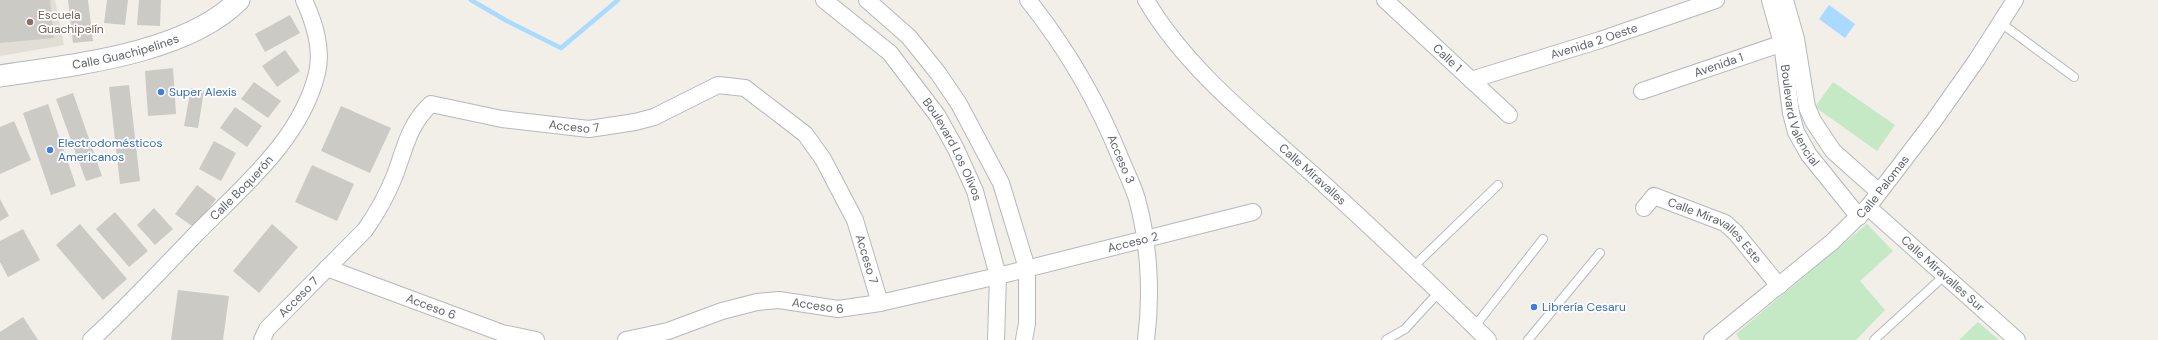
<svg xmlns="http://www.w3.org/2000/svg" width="2158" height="340" viewBox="0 0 2158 340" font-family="'DM Sans',sans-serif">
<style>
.education{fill:#e1ded6}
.green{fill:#c5e8c5}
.water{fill:#aadaff}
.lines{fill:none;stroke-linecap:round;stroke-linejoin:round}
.stream{stroke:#aadaff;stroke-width:4.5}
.building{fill:#cccac5}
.service-casing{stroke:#b5b8bc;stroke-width:10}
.minor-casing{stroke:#b5b8bc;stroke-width:18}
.tertiary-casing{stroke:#b5b8bc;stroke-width:23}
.service{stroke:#fff;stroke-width:8}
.minor{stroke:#fff;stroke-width:16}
.tertiary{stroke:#fff;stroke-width:21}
.education-dot{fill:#8d6e63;stroke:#fff;stroke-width:1.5}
.shop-dot{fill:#3f7fe0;stroke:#fff;stroke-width:1.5}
.labels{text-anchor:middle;stroke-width:3.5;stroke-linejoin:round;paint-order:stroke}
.education-label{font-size:12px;fill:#785e54;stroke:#fff;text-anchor:start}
.street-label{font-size:12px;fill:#5f6368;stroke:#fff}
.shop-label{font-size:12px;fill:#366cbe;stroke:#fff;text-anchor:start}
</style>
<rect width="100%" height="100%" fill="#f1efe8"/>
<path class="education" d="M0,0H55L64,45L0,56Z"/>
<path class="green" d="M1833,82L1895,125L1877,151L1815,107Z
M1867,224L1893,251L1860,281L1885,310L1856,340H1740L1736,334Z
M1978,322L1999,340H1959Z"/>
<path class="water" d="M1829,5L1855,24L1845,38L1819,19Z"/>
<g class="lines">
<path class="stream" d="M471,0L507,21L561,48L618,0"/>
</g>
<path class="building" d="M0,0H50L54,38L0,43Z
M68,0H88L93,41L73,43Z
M107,0H128L125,25L104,23Z
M139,0H161L160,26L137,25Z
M290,15L300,33L265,52L255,34Z
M285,50L300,71L277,87L262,66Z
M173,68L176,114L148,116L145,71Z
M254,82L281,101L268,118L241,99Z
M129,85L140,181L120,184L109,87Z
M191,88L204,91L198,128L184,126Z
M73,93L102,176L86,181L56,99Z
M48,104L76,186L51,195L23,113Z
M341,106L391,128L370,173L321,151Z
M235,107L262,126L247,147L220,128Z
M14,121L31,160L0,174V127Z
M214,141L236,153L221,181L199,169Z
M312,165L354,184L337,221L295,202Z
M197,185L216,199L195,228L175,214Z
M0,199L9,216L0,221Z
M154,208L173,229L155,245L137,225Z
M115,212L148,251L129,267L96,229Z
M80,224L127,279L103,300L56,245Z
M272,224L298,247L259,293L233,271Z
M23,229L40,260L8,277L0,262V241Z
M178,290L229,296L223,340H171Z
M23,317L38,340H0V332Z"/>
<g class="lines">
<defs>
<path id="service" d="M2001,23L2074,77
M1413,267L1498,185
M1475,326L1543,239
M1386,340L1405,329L1439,292
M1528,340L1600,253
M1874,340L1944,276"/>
<g id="minor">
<path id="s1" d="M824,0L890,53L937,115L956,149L975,191L998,276L996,340"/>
<path d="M867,0L909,37L938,73L959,104L1001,183L1027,268V323L1024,340"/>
<path id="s2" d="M1028,0C1067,49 1099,104 1122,162C1127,174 1133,186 1137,199C1149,243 1152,294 1146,340"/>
<path id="s3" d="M1146,0C1186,69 1258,125 1317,178C1376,231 1432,285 1488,340"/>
<path id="s4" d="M1385,0L1509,115"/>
<path id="s5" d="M1770,0L1782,43L1791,113L1796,132L1809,155L1859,217"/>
<path d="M1785,0L1796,39L1807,107L1813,121L1833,151L1879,192"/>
<path id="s6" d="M1471,80L1600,40L1716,0"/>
<path id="s7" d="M1642,91L1792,40"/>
<path id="s8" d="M1868,207L2017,340"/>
<path id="s9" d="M1644,208L1654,196L1725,223L1736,233L1779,286"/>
<path id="s10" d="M327,268L502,333L536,340"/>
<path id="s11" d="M91,340C127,307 161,270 195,235C241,188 301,140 317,73C323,48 314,22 304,0"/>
<path id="s12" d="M262,340L267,329L365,230C377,213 387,195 395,175C405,148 409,124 431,104L502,119L589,129L635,122L654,117L718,85L745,88L805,134L823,159L855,220L880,303"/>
<path id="s13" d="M626,340L668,331L722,311L757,302L779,300L838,309L880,303L998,276L1253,212"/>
<path id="s14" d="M1712,340L1832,242L1868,207L1933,122L1976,61L2015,0"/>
</g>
<g id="tertiary">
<path id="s15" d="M0,76C72,65 186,54 239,0"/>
</g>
</defs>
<use href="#service" class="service-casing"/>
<use href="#minor" class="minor-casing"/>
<use href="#tertiary" class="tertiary-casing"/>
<use href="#service" class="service"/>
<use href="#minor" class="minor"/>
<use href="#tertiary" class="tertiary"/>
</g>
<circle class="education-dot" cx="30" cy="22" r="4"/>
<g class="shop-dot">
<circle cx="161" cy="92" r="4"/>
<circle cx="50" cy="150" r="4"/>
<circle cx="1534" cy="307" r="4"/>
</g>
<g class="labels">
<g class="education-label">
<text x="38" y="19">Escuela<tspan x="38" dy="14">Guachipelín</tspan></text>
</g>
<g class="street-label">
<text dy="4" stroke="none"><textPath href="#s6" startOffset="129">Avenida 2 Oeste</textPath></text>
<text dy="4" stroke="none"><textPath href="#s15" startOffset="128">Calle Guachipelines</textPath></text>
<text dy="4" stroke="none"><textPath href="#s4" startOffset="85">Calle 1</textPath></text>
<text dy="4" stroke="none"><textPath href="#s7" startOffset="81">Avenida 1</textPath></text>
<text dy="4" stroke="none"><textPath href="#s5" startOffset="120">Boulevard Valencial</textPath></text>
<text dy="4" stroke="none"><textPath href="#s12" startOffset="440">Acceso 7</textPath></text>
<text dy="4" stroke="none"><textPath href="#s1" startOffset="200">Boulevard Los Olivos</textPath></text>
<text dy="4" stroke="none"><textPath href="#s2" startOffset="185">Acceso 3</textPath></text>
<text dy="4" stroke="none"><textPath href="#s3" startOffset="242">Calle Miravalles</textPath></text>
<text dy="4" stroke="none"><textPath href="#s11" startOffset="214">Calle Boquerón</textPath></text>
<text dy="4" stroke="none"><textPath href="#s14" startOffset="230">Calle Palomas</textPath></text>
<text dy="4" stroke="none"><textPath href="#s9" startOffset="87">Calle Miravalles Este</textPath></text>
<text dy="4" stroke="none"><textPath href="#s13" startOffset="521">Acceso 2</textPath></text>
<text dy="4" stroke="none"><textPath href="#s12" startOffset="836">Acceso 7</textPath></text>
<text dy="4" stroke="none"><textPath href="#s8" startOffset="100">Calle Miravalles Sur</textPath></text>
<text dy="4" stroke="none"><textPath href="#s12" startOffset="57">Acceso 7</textPath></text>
<text dy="4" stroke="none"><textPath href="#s13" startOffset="198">Acceso 6</textPath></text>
<text dy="4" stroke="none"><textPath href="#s10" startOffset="111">Acceso 6</textPath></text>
</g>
<g class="shop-label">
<text x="169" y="96">Super Alexis</text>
<text x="58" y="147">Electrodomésticos<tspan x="58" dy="14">Americanos</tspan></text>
<text x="1542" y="311">Librería Cesaru</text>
</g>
</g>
</svg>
